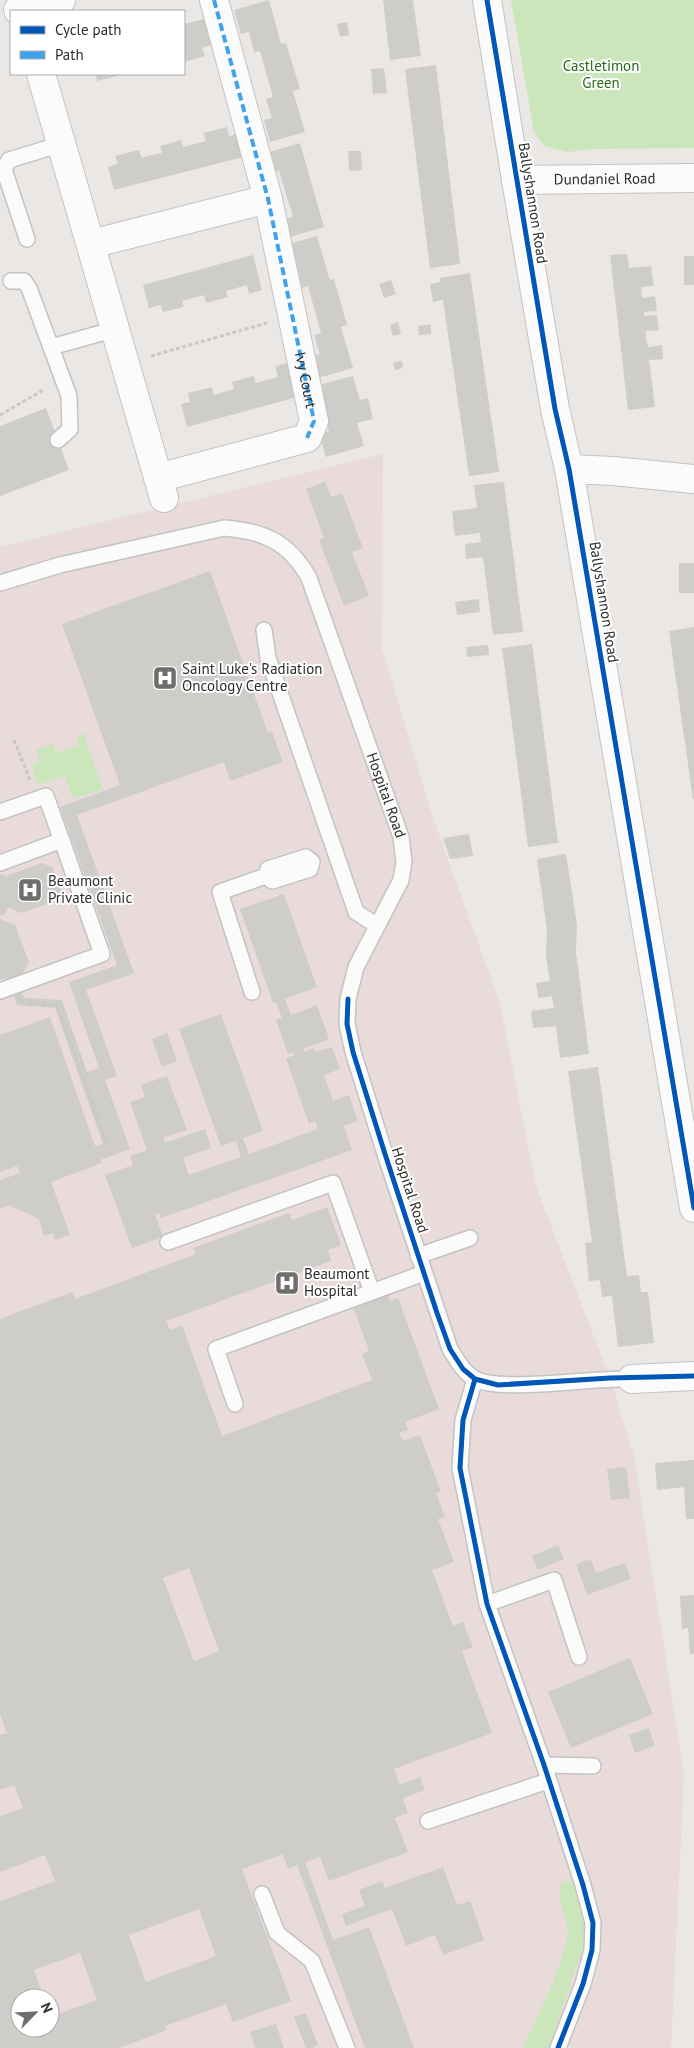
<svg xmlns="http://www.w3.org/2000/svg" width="694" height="2048" viewBox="0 0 694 2048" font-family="'PT Sans',sans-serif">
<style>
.medical{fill:#e8dbda;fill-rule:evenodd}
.green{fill:#cce6bc}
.building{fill:#cfcdca;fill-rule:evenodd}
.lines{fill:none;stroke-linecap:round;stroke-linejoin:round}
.lane-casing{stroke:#c4c3c4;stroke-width:18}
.street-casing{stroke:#c4c3c4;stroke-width:30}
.secondary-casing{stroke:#c4c3c4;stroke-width:30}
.path{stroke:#c8c8c8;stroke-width:3;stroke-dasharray:4 2.5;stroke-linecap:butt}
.lane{stroke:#fcfbfb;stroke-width:15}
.street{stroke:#fcfbfb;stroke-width:28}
.secondary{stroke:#fcfbfb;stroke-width:28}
.quiet{stroke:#3ea3eb;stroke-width:4;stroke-dasharray:8 4;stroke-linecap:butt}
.cycleway-casing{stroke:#fff;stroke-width:8}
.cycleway{stroke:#0057b8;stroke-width:5}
.labels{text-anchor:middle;stroke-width:4;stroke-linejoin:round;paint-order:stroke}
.park-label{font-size:15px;fill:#296d1a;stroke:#fff}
.street-label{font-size:15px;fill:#2d2d2d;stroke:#fff}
.poi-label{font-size:15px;fill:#2d2d2d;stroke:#fff;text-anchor:start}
</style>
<rect width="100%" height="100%" fill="#eae7e4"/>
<path class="medical" d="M383,454L382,649L432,815L500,1004L536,1187L610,1378L634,1457L684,1774L671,2048H0V547ZM20,1998H50V2028H20Z"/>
<path class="green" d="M511,0H694V148L594,149L568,152L544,146L534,132Z
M83,733L103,789L73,799L65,776L38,785L31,766L40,761L36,750L53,743L57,753L79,745L76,736Z
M571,1881L584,1911V1946L548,2048H523C539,2012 559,1976 567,1938C571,1919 553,1900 562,1882Z"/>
<path class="building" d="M269,0L281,44L286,43L300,89L293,91L305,132L270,142L264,120L272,118L266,99L273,97L260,51L254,52L249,32L241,34L234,10Z
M383,0H413L421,56L390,60Z
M208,18L216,44L202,48L205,56L184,62V24Z
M347,22L349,35L340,37L337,24Z
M436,65L460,264L430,268L405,69Z
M384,68L387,93L373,94L371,69Z
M95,74H117V76L97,81Z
M227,127L229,136L241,133L247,156L114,190L108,167L118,164L115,156L139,150L142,158L152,155L162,153L160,146L181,140L183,147L206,141L203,133Z
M300,143L324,227L290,237L285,219L293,217L279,171L272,173L266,153Z
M348,151H361L362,170L349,171Z
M317,236L330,280L334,279L347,325L341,327L353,368L318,378L311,356L320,354L314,335L321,333L308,286L302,288L297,268L289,270L282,246Z
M627,254L629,268L651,266L654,286L641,287L642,298L655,296L657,311L644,312V316L657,315L659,330L646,331V337L648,347L662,345L663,359L649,360L655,407L628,410L610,255Z
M253,255L262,290L249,294L247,285L226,291L228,297L206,303L204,295L182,301L184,307L163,312L161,305L149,308L143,285Z
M684,256H694V285H684Z
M470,273L499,472L469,476L443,300L433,302L430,284L440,282V278Z
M391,280L396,294L384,298L379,284Z
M398,322L401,334L393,336L390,325Z
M431,324V334L419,335L418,326Z
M402,361L403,368L395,370L393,363Z
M288,363L297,397L187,427L181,404L190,402L188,393L212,387L214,395L234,389L232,382L254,376L255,383L278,377L275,366Z
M353,376L360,400L368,398L373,419L357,423L364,446L326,457L319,434L329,431L315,386Z
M46,408L69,470L0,496V426Z
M325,482L331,497L342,493L363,548L352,552L369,596L344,606L319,540L324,538L306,489Z
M504,482L523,632L493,635L483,557L466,559L465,544L481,542L480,533L455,536L452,511L477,508L474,485Z
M679,563H694V593H679Z
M210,571L268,733L272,732L283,762L230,781L224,762L77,815L134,973L86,990L117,1076L105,1080L130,1149L100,1160L102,1163L51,1182L70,1235L55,1240L53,1233L44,1236L39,1219L9,1205L0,1209V1180L20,1173L17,1166L0,1172V1035L50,1017L95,1146L103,1144L55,1008L17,1005L8,978L0,980V919L15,925L29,962L23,973L17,976L24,998L62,1000L87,1072L99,1068L69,982L117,965L60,807L120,785L62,624Z
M479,599L480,612L457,615L455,602Z
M694,627V799H693L669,631Z
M532,644L558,843L528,847L502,648Z
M488,645L489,655L467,657L466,647Z
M469,834L473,856L450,859L443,838Z
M566,854L577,925L576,952L589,1054L560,1058L556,1026L533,1028L531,1011L554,1008L552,996L538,998L536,983L550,981L546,956L547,930L537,859Z
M42,863L52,867L61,891L56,901L21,913L8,907L5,914L0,916V874L6,876Z
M284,894L317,987L285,999L291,1015L317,1005L329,1039L303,1049L304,1052L314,1048L316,1052L332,1047L340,1069L324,1075L333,1101L349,1095L358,1121L344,1126L352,1150L161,1218L159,1213L155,1214L163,1237L132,1248L105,1175L133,1165L130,1156L147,1150L130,1102L145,1097L141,1085L167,1076L187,1130L163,1138L165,1143L205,1129L211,1148L183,1158L189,1175L241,1157L236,1141L221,1146L179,1029L221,1014L263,1131L243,1138L249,1154L318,1129L315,1121L309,1124L286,1058L295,1055L294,1052L288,1054L276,1020L282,1018L276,1002L273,1003L240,909Z
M167,1033L177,1061L162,1067L152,1039Z
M598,1067L627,1276L639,1275L641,1292H648L654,1343L618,1347L612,1296L602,1297L600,1280L589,1281L585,1243L592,1242L568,1071Z
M327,1207L341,1245L328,1250L331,1261L166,1321L170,1330L182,1325L222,1436L372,1380L362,1354L369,1351L353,1306L388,1293L390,1301L398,1298L439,1409L405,1422L408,1430L399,1433L403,1441L420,1435L441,1492L436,1493L445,1517L438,1519L454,1562L432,1570L453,1626L463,1622L473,1647L462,1651L492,1733L394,1769L400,1785L420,1777L425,1790L403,1798L408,1813L395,1818L408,1852L329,1881L320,1857L305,1862L333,1940L369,1927L414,2048H365L297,1865L288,1869L283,1854L242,1869L291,2001L233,2022L226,2004L165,2026L167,2030L119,2048H0V1901L55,1881L45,1855L0,1872V1816L23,1808L14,1785L0,1790V1735L7,1733L0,1714V1319L72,1292L75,1299L196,1254L193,1248L289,1213L292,1220ZM189,1568L219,1651L194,1661L163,1578ZM199,1909L216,1956L146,1982L129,1935ZM80,1953L97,2000L50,2017V2028H20V1998H44L34,1970Z
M694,1460V1519H686L684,1487L657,1490L655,1463Z
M626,1467L630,1498L611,1500L607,1469Z
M558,1545L564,1559L538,1570L532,1556Z
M591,1559L596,1573L625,1563L631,1579L587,1595L576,1564Z
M694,1595V1654H690L688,1628L682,1629L680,1596Z
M630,1658L653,1714L571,1748L548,1692Z
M649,1728L655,1746L635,1753L629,1735Z
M443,1867L457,1905L470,1901L484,1940L443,1955L435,1935L406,1946L392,1909L346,1926L342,1914L365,1906L359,1890L382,1881L385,1888Z
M306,2013L318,2045L311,2048H306L294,2017Z
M276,2024L284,2048H255L250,2032Z"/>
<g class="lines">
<defs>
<g id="lane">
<path d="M27,239L4,169L9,160L62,144"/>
<path d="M11,281H24L29,288L69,396L70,429L58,440"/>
<path d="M51,347L116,329"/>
<path id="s1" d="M0,583L60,565L224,528C264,531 289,542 309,578L401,837L404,862L401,880L356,967L348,999L347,1024L353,1052L385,1154L450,1349C457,1360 463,1372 475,1379C503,1393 595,1377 632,1379"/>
<path d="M264,630L268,658L356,912L376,925"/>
<path d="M0,812L46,796L102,954L0,991"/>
<path d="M306,857L312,862L310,869L272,881L266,876L268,869Z"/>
<path d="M0,863L62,840"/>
<path d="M252,992L220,892L266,876"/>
<path d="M168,1242L333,1183L372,1292"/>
<path d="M418,1256L470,1238"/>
<path d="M475,1379L463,1420L460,1468L487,1604L544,1765L583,1885L593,1923L592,1950L583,1984L558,2048"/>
<path d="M235,1404L216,1349L424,1273"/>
<path d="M487,1604L554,1580L579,1657"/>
<path d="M544,1765L593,1766"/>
<path d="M428,1821L548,1781"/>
<path d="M262,1894L277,1933L312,1961L347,2048"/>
</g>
<path id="street" d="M18,10L61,0
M41,74L164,498
M516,180L555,409L569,469L694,1208
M91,244L268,199
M569,469L613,471L694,479
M158,478L307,438L314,421L268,199L214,0
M632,1379L694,1376"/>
<g id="secondary">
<path id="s2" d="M487,0L516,180L694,178"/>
</g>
</defs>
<use href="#lane" class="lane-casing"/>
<use href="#street" class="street-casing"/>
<use href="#secondary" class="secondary-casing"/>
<path class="path" d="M151,356L267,323
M0,415L45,389
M14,740L30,780
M29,1003L57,1005L106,1142"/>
<use href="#lane" class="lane"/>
<use href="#street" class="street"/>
<use href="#secondary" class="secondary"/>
<path class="quiet" id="s3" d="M214,0L268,199L314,421L307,438"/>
<defs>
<path id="cycleway" d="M487,0L555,409L569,469L694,1208
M348,999L347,1024L353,1052L385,1154L437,1313L450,1349L463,1369L475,1379L498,1385L610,1378L694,1376
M475,1379L463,1420L460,1468L487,1604L544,1765L583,1885L593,1923L592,1950L583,1984L558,2048"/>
</defs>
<use href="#cycleway" class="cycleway-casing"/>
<use href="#cycleway" class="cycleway"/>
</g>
<defs>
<symbol id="hospital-square" viewBox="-11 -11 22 22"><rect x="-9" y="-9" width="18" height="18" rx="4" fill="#6f6e6d" stroke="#fff"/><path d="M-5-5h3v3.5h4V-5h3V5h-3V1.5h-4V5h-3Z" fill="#fff"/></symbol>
</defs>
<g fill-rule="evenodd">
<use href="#hospital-square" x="151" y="664" width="28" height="28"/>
<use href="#hospital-square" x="16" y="876" width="28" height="28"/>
<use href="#hospital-square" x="273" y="1269" width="28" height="28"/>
</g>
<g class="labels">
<g class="park-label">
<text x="601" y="71">Castletimon<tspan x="601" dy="17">Green</tspan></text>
</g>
<g class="street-label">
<text dy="5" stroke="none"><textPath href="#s2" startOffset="271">Dundaniel Road</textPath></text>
<text transform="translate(533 203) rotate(81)" y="5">Ballyshannon Road</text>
<text dy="5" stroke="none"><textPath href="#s3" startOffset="391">Ivy Court</textPath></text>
<text transform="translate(604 602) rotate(81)" y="5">Ballyshannon Road</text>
<text dy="5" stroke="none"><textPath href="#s1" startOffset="565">Hospital Road</textPath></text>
<text transform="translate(410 1190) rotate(72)" y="5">Hospital Road</text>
</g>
<g class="poi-label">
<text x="182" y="674">Saint Luke's Radiation<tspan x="182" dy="17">Oncology Centre</tspan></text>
<text x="48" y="886">Beaumont<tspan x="48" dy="17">Private Clinic</tspan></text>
<text x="304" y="1279">Beaumont<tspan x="304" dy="17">Hospital</tspan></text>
</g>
</g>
<rect x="10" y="10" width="175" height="65" fill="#ffffff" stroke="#ababab"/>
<rect x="20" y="26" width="25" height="8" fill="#0057b8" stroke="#ababab"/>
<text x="55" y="35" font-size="15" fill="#2d2d2d">Cycle path</text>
<rect x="20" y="51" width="25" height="8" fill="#3ea3eb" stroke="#ababab"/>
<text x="55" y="60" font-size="15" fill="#2d2d2d">Path</text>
<g transform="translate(35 2013) rotate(66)"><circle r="24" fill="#ffffff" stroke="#ababab"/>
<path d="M0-4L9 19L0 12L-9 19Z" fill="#6f6e6d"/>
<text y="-8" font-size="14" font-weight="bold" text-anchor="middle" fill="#2d2d2d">N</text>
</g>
</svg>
